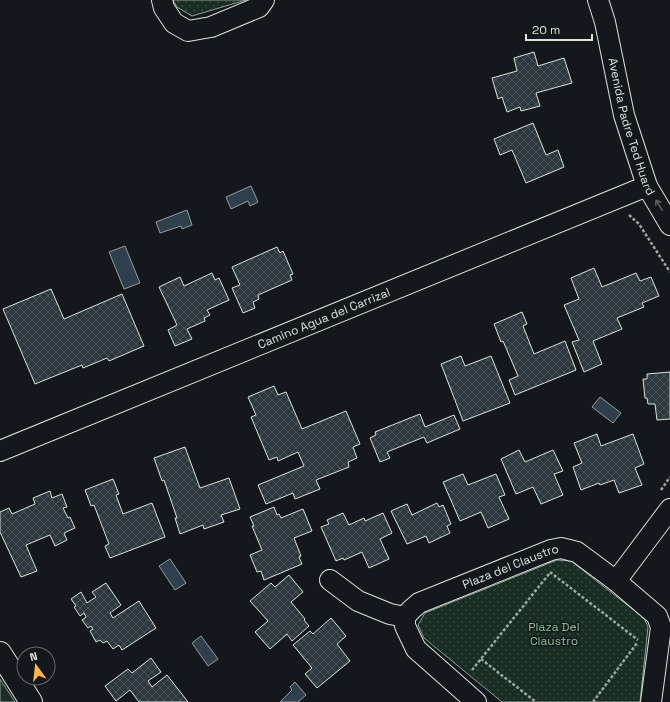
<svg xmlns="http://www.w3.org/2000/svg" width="670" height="702" viewBox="0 0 670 702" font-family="'Space Grotesk',sans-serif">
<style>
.grass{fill:url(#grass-tufts);stroke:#939e99}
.park{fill:url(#park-dots);stroke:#939e99}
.water{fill:#2f3f4d;stroke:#939e99}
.building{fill:url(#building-cross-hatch);stroke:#d8e6dc}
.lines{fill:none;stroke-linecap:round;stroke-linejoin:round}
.minor-casing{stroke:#d8e6dc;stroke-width:22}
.secondary-casing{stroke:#d8e6dc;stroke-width:24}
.path{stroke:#9da8a2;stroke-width:2.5;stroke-dasharray:3 2;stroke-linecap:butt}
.minor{stroke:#14181c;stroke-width:20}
.secondary{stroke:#14181c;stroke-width:22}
.oneway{stroke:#59605f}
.labels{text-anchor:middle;stroke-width:3;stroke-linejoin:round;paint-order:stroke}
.street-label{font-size:12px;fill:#d8e6dc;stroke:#14181c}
.park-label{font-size:12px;fill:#8ac095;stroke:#14181c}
</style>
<defs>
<pattern id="grass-tufts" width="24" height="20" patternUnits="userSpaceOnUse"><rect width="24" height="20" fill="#1a2d24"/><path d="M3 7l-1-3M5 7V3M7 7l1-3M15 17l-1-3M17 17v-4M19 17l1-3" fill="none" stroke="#3b4b43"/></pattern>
<pattern id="park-dots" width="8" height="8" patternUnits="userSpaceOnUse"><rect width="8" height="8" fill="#1a2d24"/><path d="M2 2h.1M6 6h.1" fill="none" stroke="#3b4b43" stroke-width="1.8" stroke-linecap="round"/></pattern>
<pattern id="building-cross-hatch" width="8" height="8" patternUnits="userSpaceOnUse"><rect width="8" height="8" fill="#2c363c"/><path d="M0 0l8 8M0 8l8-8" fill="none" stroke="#4a5358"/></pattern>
</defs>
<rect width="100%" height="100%" fill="#14181c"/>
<path class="grass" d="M0,679L15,702H0Z"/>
<path class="park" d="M173,0H246L192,16L177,7Z
M557,560L571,561L644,618L648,627L640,702H502L424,638L418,625L425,613Z"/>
<path class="water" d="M251,186L258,202L250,206L248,201L231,209L226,197Z
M187,210L192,225L182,229L181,226L160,233L156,222Z
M125,246L140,283L124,289L109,252Z
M600,397L621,413L613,423L592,407Z
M170,559L186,583L175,590L159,566Z
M201,636L218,659L208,666L192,643Z
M295,682L306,695L298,702H280L292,690L290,687Z"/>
<path class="building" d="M534,52L538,66L564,58L572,83L536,93L540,106L521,111L520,107L507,112L502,97L498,99L492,78L517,71L514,58Z
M533,123L546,155L558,150L564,167L526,183L512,150L500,155L494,139Z
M277,247L280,253L283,251L293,274L290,275L292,280L258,295L259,299L253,302L255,308L243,313L232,288L240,285L232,267Z
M594,268L602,287L636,273L640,281L651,277L659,296L642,303L644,307L617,318L622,329L593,341L602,364L584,372L572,342L579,340L564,305L579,299L571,278Z
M212,273L215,280L219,278L229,300L207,310L210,315L204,318L205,321L187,329L192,339L175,346L168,330L177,325L159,287L180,277L184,286Z
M51,289L64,319L122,294L144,346L109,361L107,358L83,368L82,365L35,384L3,309Z
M522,312L527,324L523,326L534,354L565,341L576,370L515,395L509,380L518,376L503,341L501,342L494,324Z
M461,356L465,366L491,356L510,403L463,421L441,364Z
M670,372V419L657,420L655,404H648L647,398H645L643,379H647V374Z
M274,386L278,395L286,392L302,429L346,411L360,444L353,447L357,458L348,462L349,467L316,480L320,489L295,499L293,493L266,504L258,485L304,466L298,452L278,461L277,457L269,460L251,417L256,415L248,397Z
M420,414L425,427L454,415L460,429L427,443L424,437L387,452L390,458L380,462L370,438L376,435L375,432Z
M597,434L601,446L633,434L644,464L635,468L642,485L619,493L614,480L600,485L599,483L581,490L573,467L582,463L574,443Z
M185,447L200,488L229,478L240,509L221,515L224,522L204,529L203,525L180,534L175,518H177L164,480L162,481L154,458Z
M519,450L525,462L553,450L563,471L554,474L563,495L541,504L533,487L516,494L501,459Z
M463,474L468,485L496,474L505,495L499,497L509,519L488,528L481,512L460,521L443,482Z
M113,479L119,494L116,495L123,514L152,503L165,537L110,558L105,546L109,544L94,505L91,506L85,490Z
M50,491L52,498L62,494L67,507L63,508L68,518L70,517L75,528L64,533L67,540L55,546L50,535L26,545L37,571L21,577L0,532V512L9,508L12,514L35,504L33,498Z
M437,503L439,507L443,505L451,524L447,526L450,533L429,543L426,536L407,544L391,511L407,504L412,515Z
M274,507L277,515L279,514L281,518L303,509L312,531L294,538L301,556L299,557L302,564L264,580L261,571L257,572L250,555L262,550L252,526H254L250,517Z
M343,513L349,525L364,518L365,521L383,513L392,533L380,539L389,559L369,568L362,552L344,560L343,558L336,561L321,527L329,524L327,520Z
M289,575L303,592L291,602L305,619L304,620L309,626L292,641L287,634L270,649L255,632L268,621L250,601L271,583L275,587Z
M106,583L121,605L110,613L113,618L139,601L156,628L122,650L119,645L113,649L107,641L103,643L100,640L96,642L90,631L93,629L91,626L88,628L82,620L86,617L84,613L80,616L74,607L76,606L71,599L81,592L87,603L96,597L92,592Z
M331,618L346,636L337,644L350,661L317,688L305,674L312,668L293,645L310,631L313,634Z
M151,658L161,672L148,681L152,687L167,675L188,702H139L130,690L116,701L105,686L128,669L132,673Z"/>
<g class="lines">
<defs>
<g id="minor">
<path d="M162,0L164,8L174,23L188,31L211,27L259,7L264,0"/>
<path id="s1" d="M598,0L605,22L624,115L647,186L670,225"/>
<path id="s2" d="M0,451L647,186"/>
<path d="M330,580L358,601L390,614L405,617"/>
<path d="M616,581L670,509"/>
<path id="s3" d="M476,702L416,649L405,626V617L411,610L419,603L551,550L561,548L577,552L616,581L657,616L661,627L651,702"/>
</g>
<path id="secondary" d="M0,653L31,702"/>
</defs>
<use href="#minor" class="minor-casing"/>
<use href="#secondary" class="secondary-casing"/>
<path class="path" d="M629,215L639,224L670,272
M661,490L670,477
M550,572L638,640
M481,659L536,702
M472,670L549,574
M593,702L637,643"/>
<use href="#minor" class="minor"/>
<use href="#secondary" class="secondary"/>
</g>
<defs><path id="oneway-shaft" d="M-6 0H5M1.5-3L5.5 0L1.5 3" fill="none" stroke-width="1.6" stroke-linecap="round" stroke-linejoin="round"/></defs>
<use class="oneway" href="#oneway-shaft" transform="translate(659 205) rotate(-122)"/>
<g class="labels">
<g class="street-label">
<text dy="4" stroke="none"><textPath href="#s1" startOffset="131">Avenida Padre Ted Huard</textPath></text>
<text dy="4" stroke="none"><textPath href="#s2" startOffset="350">Camino Agua del Carrizal</textPath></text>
<text dy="4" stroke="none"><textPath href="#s3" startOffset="233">Plaza del Claustro</textPath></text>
</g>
<g class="park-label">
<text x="554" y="631">Plaza Del<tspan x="554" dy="14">Claustro</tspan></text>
</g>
</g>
<g transform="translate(36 666) rotate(345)"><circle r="19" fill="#14181c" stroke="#626a69"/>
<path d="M0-3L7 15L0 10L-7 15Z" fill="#ffb74d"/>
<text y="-6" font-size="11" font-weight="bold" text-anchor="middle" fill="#d8e6dc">N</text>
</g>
<path d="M526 34v6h66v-6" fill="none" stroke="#d8e6dc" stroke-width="2"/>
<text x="532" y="34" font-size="12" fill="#d8e6dc" stroke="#14181c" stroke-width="3" paint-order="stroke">20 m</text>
</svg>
